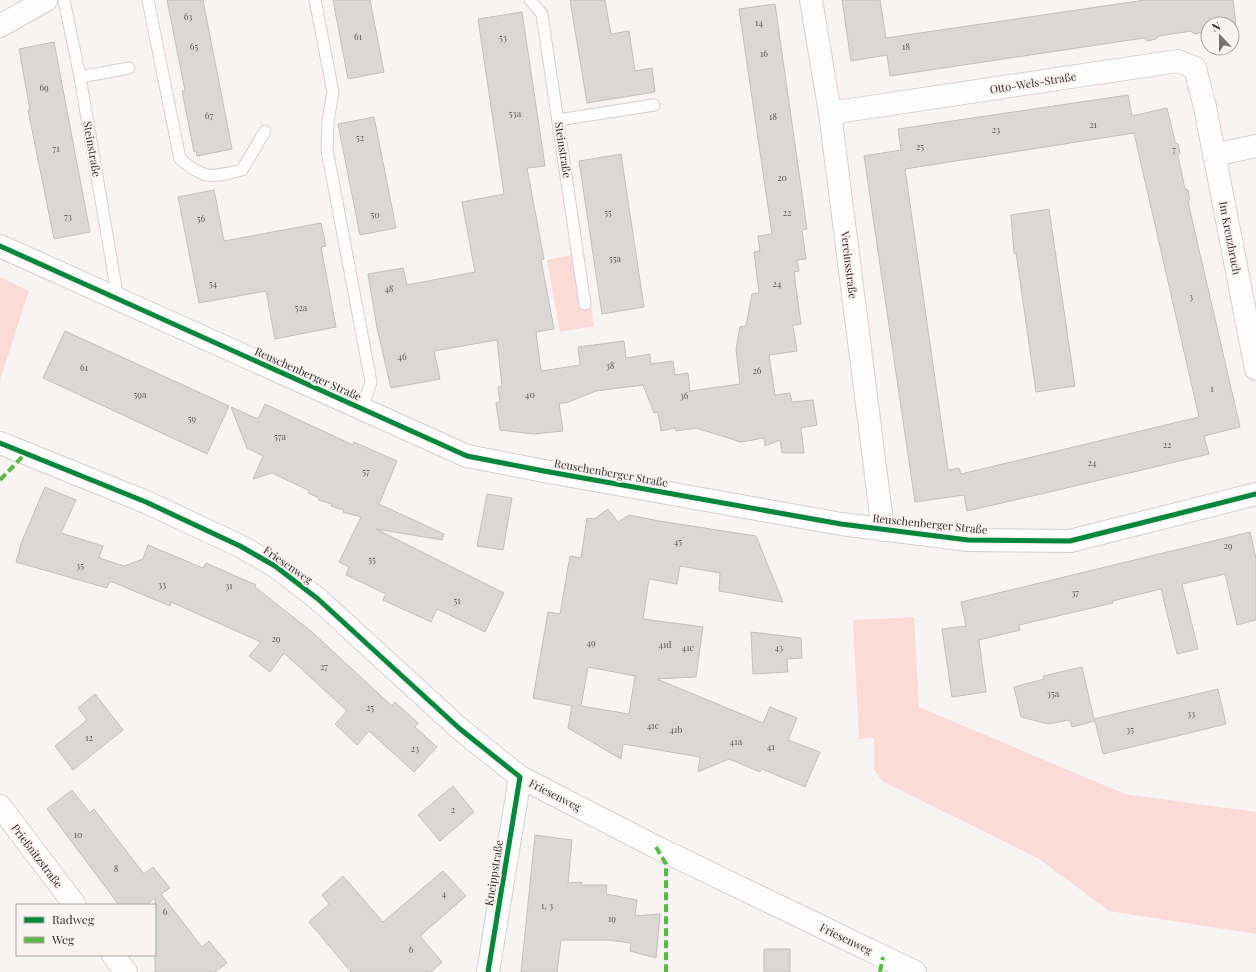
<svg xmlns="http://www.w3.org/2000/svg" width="1256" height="972" viewBox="0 0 1256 972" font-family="'Playfair Display',serif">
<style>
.green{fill:#fcdbd7}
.building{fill:#dbd7d7;stroke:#c3bfbf;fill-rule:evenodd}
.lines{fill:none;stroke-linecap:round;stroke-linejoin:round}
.lane-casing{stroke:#d4d1d0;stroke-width:13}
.street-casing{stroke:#d4d1d0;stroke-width:24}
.lane{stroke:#fefdfd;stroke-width:11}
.street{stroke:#fefdfd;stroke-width:22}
.quiet{stroke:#58b947;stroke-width:4;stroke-dasharray:8 4;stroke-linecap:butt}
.cycleway-casing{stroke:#fbf3f2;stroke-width:8}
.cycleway{stroke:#00873e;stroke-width:5}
.labels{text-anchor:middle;stroke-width:4;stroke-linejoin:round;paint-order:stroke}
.number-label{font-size:9px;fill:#5a5756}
.street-label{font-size:11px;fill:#2f2c2b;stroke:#fbf3f2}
</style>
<rect width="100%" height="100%" fill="#f9f4f4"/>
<path class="green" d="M571,255L580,307L591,306L594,326L560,332L547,260Z
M0,277L29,291L0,380Z
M914,617L919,707L1125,794L1256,812V934L1109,911L1039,859L882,781L874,770V738L859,739L853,620Z"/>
<path class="building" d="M167,0H203L232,149L197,156L196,151L194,152L182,91H185Z
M333,0H370L384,72L348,79Z
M570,0H605L611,34L629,31L635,71L652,68L655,92L587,103Z
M842,0H880L886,38L1145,0H1233L1236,25L1208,24V29L1204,32L1194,34L1191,31L1159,36L1156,39L1147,41L1144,38L890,76L887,55L851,61Z
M775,4L807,229L802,230L806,259L797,260L799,271L794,272L801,324L793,325L797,351L769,355L775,395L790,393L792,402L813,400L817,425L801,428L804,453H782L780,440L765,446L764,438L741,442L696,428L676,431L675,428L661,431L658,412L654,413L643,385L596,391L566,403H559L563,431L533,434L500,430L496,403L500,402L498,387L502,386L497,340L434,351L440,379L391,388L377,328L368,274L403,268L407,285L475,272L462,202L504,194L478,19L522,12L545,166L527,168L544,259L541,260L554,329L536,332L541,371L580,365L578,347L624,341L626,358L650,354L651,364L673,361L675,375L688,373L690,391L740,384L736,349L740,327L746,326L752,294L759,293L754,252L760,251L758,236L772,234L739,9Z
M54,42L90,232L54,239L28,110H30L19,49Z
M1128,95L1132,116L1167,108L1175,142L1178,144L1180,153L1178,156L1185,189L1188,190L1190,199L1188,202L1240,427L1204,436L1209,454L1058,490L967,511L964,495L915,502L864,156L901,150L898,129ZM1134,133L1199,417L961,474L959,468L948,470L905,169Z
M374,117L396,228L360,235L338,124Z
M621,154L644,307L602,314L579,161Z
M214,190L224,241L321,223L326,246L321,247L336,327L275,339L266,291L199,303L178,197Z
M1049,209L1075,386L1036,392L1016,253H1014L1011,215Z
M65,331L229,406L207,454L43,378Z
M265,404L353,445L354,442L397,461L379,504L444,534L442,540L376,529L504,593L485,632L437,609L431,622L383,600L386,594L346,575L349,567L339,562L361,517L343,512L344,510L331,506L332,504L318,500L319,498L308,493L310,491L272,473L253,479L263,456L247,448L231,407L258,419Z
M45,487L76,500L61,533L103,546L99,558L124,566L143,559L148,545L203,568L206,563L256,585L255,587L312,632L392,706L395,702L418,723L415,727L437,747L414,772L369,731L357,745L335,724L347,711L284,653L270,672L249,656L261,642L171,602L170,606L110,581L107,588L16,562L22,541Z
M487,494L512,498L503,550L477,546Z
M608,509L618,522L629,515L659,521L756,536L783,602L719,591L720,573L680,566L677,584L649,579L643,619L703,627L696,677L657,679L763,723L770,707L797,718L788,740L820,752L805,787L762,769L760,772L729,759L698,772L700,757L623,744L621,759L568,728L572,706L533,698L548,612L560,614L570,556L581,558L587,518L594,519ZM588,667L635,676L629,714L581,706Z
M1250,532L1256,558V620L1237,625L1225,574L1182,584L1198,649L1177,654L1161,589L1112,601L1113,603L1019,625L1020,630L979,640L986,692L952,697L942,629L966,626L961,602Z
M751,632L801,638L802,658L787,659L788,672L753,674Z
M1082,667L1094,719L1218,689L1226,724L1103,754L1095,721L1072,727L1070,720L1048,724L1021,717L1014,687L1044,679L1043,676Z
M95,694L123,730L73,770L55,746L87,720L78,708Z
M453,786L474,812L440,841L418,815Z
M72,790L90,813L94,809L144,874L153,867L170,888L161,894L202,947L209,941L227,963L215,972H155V898L146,905H119L47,809Z
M535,835L572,840L568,883L582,882L581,885H607L606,894L637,900L635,916L660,914L656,958L630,951L631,943L608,940H561L557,972H521Z
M443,871L466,896L420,936L442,962L431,972H351L309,922L329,904L322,895L343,876L383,922Z
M764,949H790V972H764Z"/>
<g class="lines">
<defs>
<path id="lane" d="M64,0L80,77L118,299
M148,0L180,159C207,181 210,177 242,170L265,131
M315,0L333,92L328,121L327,150L371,382L362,409
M530,0L542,14L585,304
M80,77L129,68
M558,120L654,105"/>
<path id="street" d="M811,0L830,113L883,530
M0,26L46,0
M830,113L1178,61L1195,68L1205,107L1256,369
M1214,155L1256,146
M0,246L467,456L544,471L841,524L968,540L1070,541L1256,494
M0,443L146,502L240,546L275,566L318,599L460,729L520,777L656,847L915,972
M0,806L75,905
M113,955L126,972
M488,972L520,777"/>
</defs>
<use href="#lane" class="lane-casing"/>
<use href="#street" class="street-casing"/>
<use href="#lane" class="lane"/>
<use href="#street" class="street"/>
<path class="quiet" d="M0,480L25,454
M656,847L666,864V972
M880,972L883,957"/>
<defs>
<path id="cycleway" d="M0,246L467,456L544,471L841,524L968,540L1070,541L1256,494
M0,443L146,502L240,546L275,566L318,599L460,729L520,777L488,972"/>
</defs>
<use href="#cycleway" class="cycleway-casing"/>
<use href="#cycleway" class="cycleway"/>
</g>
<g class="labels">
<g class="number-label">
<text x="188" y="20">63</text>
<text x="759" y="26">14</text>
<text x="358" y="40">61</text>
<text x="503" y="41">53</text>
<text x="194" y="50">65</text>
<text x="906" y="50">18</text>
<text x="764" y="57">16</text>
<text x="44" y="91">69</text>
<text x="515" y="117">53a</text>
<text x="209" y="119">67</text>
<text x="773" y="120">18</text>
<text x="1093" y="128">21</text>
<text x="996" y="133">23</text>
<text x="360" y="141">52</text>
<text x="920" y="150">25</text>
<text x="56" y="152">71</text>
<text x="1174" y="153">7</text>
<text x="782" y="181">20</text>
<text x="608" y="216">55</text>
<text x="787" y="216">22</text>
<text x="375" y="218">50</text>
<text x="68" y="220">73</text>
<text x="201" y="222">56</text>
<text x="615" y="262">55a</text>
<text x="213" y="287">54</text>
<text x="777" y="287">24</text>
<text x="389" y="292">48</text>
<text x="1191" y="300">3</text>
<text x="301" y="311">52a</text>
<text x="402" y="360">46</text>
<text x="610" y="369">38</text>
<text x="84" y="371">61</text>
<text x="757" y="374">26</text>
<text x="1212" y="392">1</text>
<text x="140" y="398">59a</text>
<text x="530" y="398">40</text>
<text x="684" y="399">36</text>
<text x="192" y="422">59</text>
<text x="280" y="440">57a</text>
<text x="1167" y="448">22</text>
<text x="1092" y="466">24</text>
<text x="366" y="475">57</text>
<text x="678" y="545">45</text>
<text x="1228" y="549">29</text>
<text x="372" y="563">55</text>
<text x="80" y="569">35</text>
<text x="162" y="588">33</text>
<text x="229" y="589">31</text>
<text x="1075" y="596">37</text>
<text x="457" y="604">51</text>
<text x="276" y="642">29</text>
<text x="591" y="646">49</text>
<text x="665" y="648">41d</text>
<text x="688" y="651">41e</text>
<text x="779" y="651">43</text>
<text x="324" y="670">27</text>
<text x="1053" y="697">35a</text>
<text x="370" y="711">25</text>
<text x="1191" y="717">33</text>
<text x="653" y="729">41c</text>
<text x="676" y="733">41b</text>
<text x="1130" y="733">35</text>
<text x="89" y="741">12</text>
<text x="736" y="745">41a</text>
<text x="771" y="750">41</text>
<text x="415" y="752">23</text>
<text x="453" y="813">2</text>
<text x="78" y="838">10</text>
<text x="116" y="872">8</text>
<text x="444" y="897">4</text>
<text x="547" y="909">1, 3</text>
<text x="165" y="915">6</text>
<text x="612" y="922">19</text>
<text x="411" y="953">6</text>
</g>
<g class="street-label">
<text transform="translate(1033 83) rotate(-9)" y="4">Otto-Wels-Straße</text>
<text transform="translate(92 149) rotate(80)" y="4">Steinstraße</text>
<text transform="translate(563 150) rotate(81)" y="4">Steinstraße</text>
<text transform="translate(1230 238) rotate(79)" y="4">Im Kreuzbruch</text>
<text transform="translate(849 265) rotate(83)" y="4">Vereinsstraße</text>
<text transform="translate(308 374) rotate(24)" y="4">Reuschenberger Straße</text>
<text transform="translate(611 473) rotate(10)" y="4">Reuschenberger Straße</text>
<text transform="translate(930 524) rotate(6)" y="4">Reuschenberger Straße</text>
<text transform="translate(288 565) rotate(35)" y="4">Friesenweg</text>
<text transform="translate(555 795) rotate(27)" y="4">Friesenweg</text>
<text transform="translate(37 856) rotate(53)" y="4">Prießnitzstraße</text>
<text transform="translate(494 873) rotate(-81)" y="4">Kneippstraße</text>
<text transform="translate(846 939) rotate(26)" y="4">Friesenweg</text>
</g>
</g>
<rect x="16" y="904" width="140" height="52" fill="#fbf3f2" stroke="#a9a3a2"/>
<rect x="24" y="917" width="20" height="6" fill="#00873e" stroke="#a9a3a2"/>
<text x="52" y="924" font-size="12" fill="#2f2c2b">Radweg</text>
<rect x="24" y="937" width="20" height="6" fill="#58b947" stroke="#a9a3a2"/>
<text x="52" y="944" font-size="12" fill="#2f2c2b">Weg</text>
<g transform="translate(1220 36) rotate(338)"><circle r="19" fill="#fbf3f2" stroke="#a9a3a2"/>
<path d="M0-3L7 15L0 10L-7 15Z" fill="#767271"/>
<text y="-6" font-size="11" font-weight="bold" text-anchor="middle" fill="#2f2c2b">N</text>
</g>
</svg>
